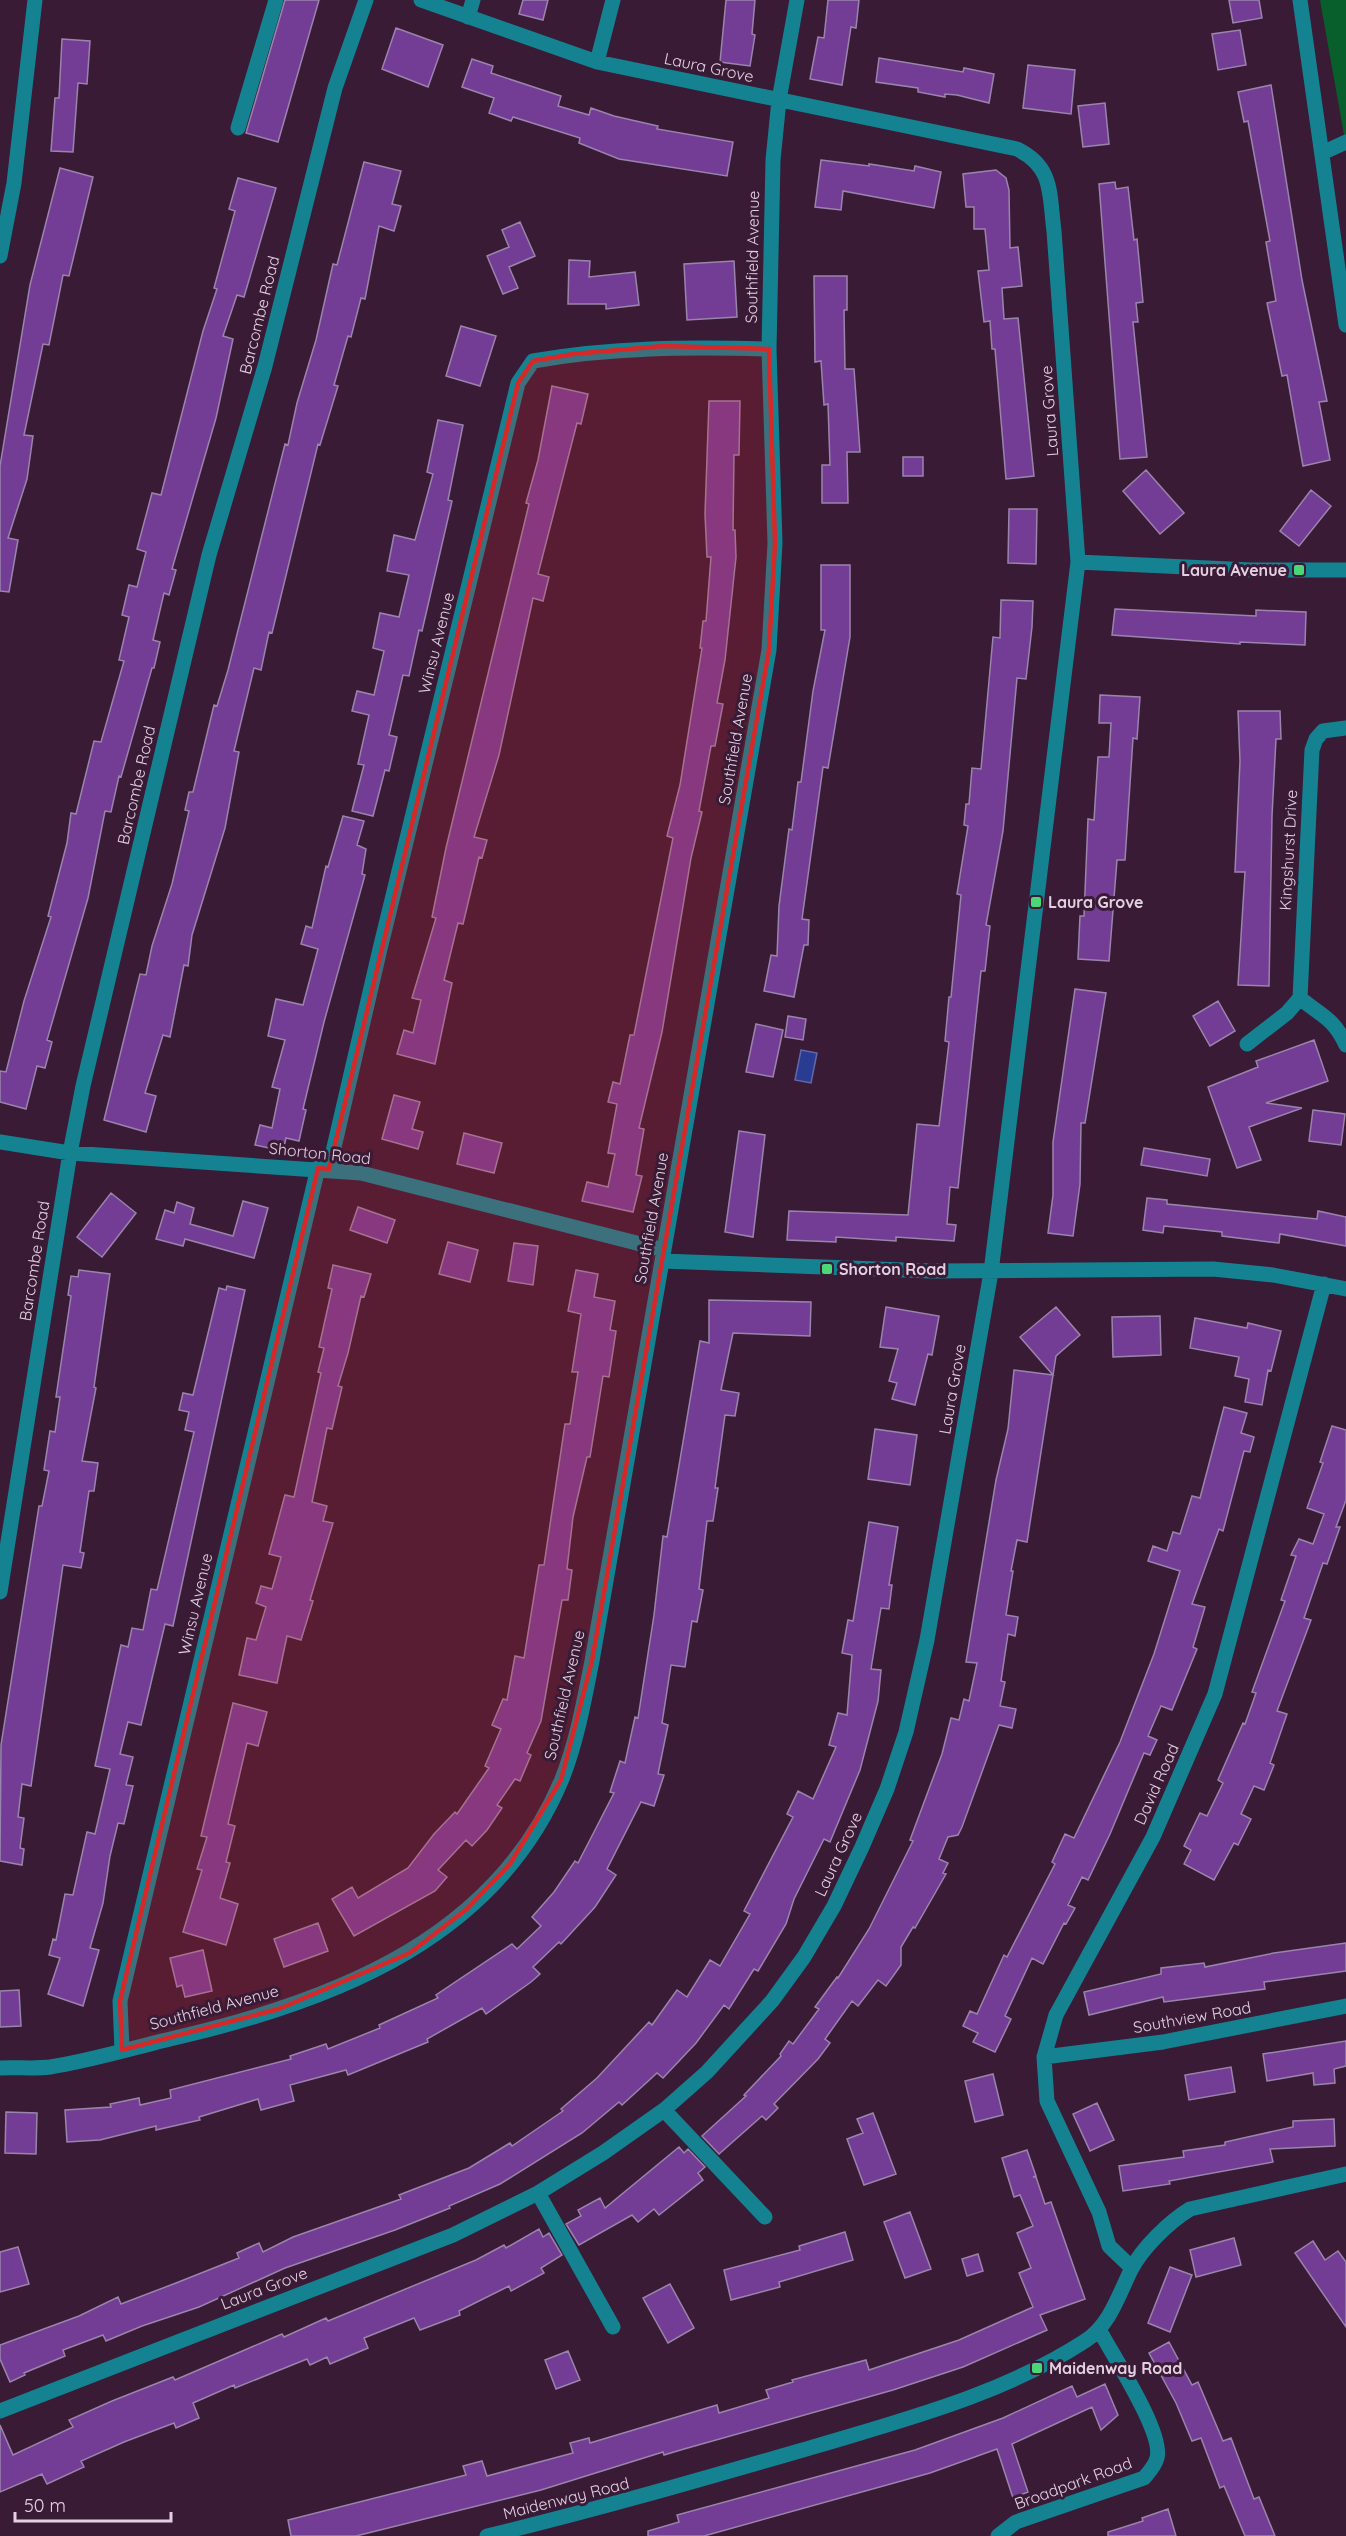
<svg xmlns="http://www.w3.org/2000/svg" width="1346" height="2536" viewBox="0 0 1346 2536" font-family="Quicksand,sans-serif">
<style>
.green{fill:#085f2b}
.water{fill:#2a3b92;stroke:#6268aa;stroke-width:1.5}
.building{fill:#733d95;stroke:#9a84ac;stroke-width:1.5}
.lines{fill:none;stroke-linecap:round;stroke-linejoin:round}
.minor{stroke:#158292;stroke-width:15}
.marked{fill:#d62828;fill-opacity:0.2;stroke:#d62828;stroke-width:4.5;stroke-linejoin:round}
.poi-dot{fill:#4bd677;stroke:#391b36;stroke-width:2}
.labels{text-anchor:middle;stroke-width:6;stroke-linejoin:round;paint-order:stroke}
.street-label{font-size:16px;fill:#e4d0e1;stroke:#391b36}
.poi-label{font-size:16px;font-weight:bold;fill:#e4d0e1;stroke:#391b36;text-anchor:start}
</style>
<rect width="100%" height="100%" fill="#391b36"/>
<path class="green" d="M1320,0H1346V146Z"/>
<path class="water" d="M801,1050L817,1053L811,1083L795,1080Z"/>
<path class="building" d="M285,0H319L278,142L246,133Z
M523,0H548L543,20L519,14Z
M726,0H755L752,34L755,35L750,66L720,62Z
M828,0H859L856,28L851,27L842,85L810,79L818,37L824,38Z
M1229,0H1259L1262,18L1233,23Z
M396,28L443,45L428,87L382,69Z
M1240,30L1246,65L1218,70L1212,34Z
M62,39L90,41L87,84L78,83L73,152L51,151L55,98H59Z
M879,58L963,72L964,68L994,74L989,103L957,95L945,94V97L918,92V88L876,82Z
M472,59L493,66L491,73L561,96L558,106L589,115L591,108L614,116L658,126L657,129L733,142L727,176L619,159L579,143L580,138L513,117L511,121L489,113L494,98L462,87Z
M1028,65L1075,70L1071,114L1023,108Z
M1271,85L1302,280L1327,401L1319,402L1330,460L1303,466L1287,375L1282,376L1267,303L1276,301L1266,242L1270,241L1248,121L1244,122L1238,92Z
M1105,103L1109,144L1083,147L1078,106Z
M821,160L869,166V164L914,171L915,166L941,172L934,208L843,191L841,210L815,207Z
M364,162L401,171L392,204L401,206L394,231L379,226L365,299L361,298L351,337L348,336L334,385L338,386L320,445L318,444L272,633L269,632L261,670L254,668L234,751L239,752L225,828L192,935L188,966L184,965L170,1037L163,1035L145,1093L156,1096L146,1132L104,1120L140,974L146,975L152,946L172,884L189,811L185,810L189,792H193L214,705L217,706L228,670L285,444L288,445L297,403L316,340L333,264L337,265Z
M60,168L93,177L69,276L63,275L49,345L43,344L24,435L33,436L27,479L8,538L18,540L9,592L0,591V466L30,285Z
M996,170L1006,178L1009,190L1010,248L1018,247L1022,286L1002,288L1004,319L1018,318L1034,476L1006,479L995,349H992L990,321L984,322L978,271L989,270L985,229H974V207H966L963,174Z
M238,178L276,188L244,297L237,295L223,336L233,339L216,418L172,569L176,570L169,595L164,593L153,640L160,642L154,668H152L121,777L119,776L111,812L105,811L88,898L47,1040L52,1042L45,1068L37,1066L26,1109L0,1102V1071L6,1072L24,1001L51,917L48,916L67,843L71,813L76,814L94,741L101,742L124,661L119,660L129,617L122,615L129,585L137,587L146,552L137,549L152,493L161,495L203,331L217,289L214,288L235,211L229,209Z
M1115,182L1116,189L1128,187L1134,240L1137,239L1143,302L1136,303L1138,322H1133L1147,457L1120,459L1099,184Z
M520,222L535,256L509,267L518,288L503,294L487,256L509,247L502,230Z
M569,260L590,261L589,277L635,272L639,305L606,309V304H568Z
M734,261L737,317L687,320L684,264Z
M814,276H847V310H844L845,369H854L860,452H847L848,503H822V465H830L828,404L824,405L821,361L815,362Z
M461,326L496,336L480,386L446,376Z
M552,386L588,394L581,424L577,423L538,574L549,577L543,601L533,598L499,755L474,837L487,840L482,858L479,857L463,924L458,923L444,980L452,983L435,1064L397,1054L404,1030L413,1033L421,1000L412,998L436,918L432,917L446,848L529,504L526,503L538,460Z
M709,401H740L739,455H734L733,530H735L736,557L725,660L717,703L723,704L715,746H711L699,811L702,812L691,858L662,1032L639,1128L644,1129L636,1175L642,1176L633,1212L582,1201L587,1182L608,1187L615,1154L608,1153L617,1104L608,1102L613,1082L620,1084L630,1035H634L673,838L667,836L680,785L702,648H700L703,621H706L711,557H707L705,514Z
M438,420L463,425L448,500L452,501L422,631L419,630L409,676L403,675L389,735L397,737L389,771L385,770L373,816L352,811L364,765L358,764L369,715L352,711L357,691L374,695L384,651L373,648L380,613L399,617L409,575L387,571L394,535L415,540L433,474L427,472Z
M903,457H923V476H903Z
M1146,470L1184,513L1160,534L1123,491Z
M1311,490L1331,506L1299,546L1280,531Z
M1009,509H1037L1036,564L1008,563Z
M821,565H850V637L828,768L823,767L802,919L809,920L808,945H804L794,997L764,991L771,955L777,956L779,906L789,829L792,830L798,782H801L813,691L825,630H821Z
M1001,600L1033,601L1032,627L1026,679L1017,678L1003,831L986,925L990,926L985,971H981L958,1188L950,1187L947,1224L956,1225L954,1241L896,1237V1241L836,1237V1242L787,1240L789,1211L908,1215L917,1124L939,1126L949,1042L945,1041L949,997H951L961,895L957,894L968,826L964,825L966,804H969L972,768L981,769L993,637L1000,638Z
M1115,609L1256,616V610L1306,612L1305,645L1240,642V644L1112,635Z
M1100,695L1140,697L1137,739L1133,738L1125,860H1117L1109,961L1078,959L1080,916H1084L1088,819L1094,820L1098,757H1109L1111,723H1099Z
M1238,711H1280L1281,739H1276L1272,816L1269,986L1238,985L1245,872H1235L1240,761Z
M343,816L364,821L357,845L366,849L362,874L365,875L324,1022L303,1109L306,1110L299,1141L286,1138L283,1151L255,1145L260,1125L272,1128L280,1089L272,1087L285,1040L268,1036L276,999L303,1005L318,949L301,944L306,926L312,928L326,866L328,867Z
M1075,989L1106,993L1085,1123H1081L1080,1184L1073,1236L1048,1233L1053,1195V1142Z
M1218,1001L1235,1031L1210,1046L1193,1016Z
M788,1016L806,1019L803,1040L785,1037Z
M756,1024L783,1030L773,1077L746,1072Z
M1314,1040L1328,1081L1266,1103L1302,1108L1249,1127L1261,1160L1237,1168L1208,1087L1258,1067L1256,1061Z
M394,1095L420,1102L412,1129L423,1132L418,1149L382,1139Z
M1313,1110L1345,1114L1341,1145L1309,1141Z
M739,1131L765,1135L753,1237L725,1232Z
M464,1133L502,1143L494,1173L457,1164Z
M1144,1148L1210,1159L1207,1176L1141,1165Z
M111,1193L136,1213L102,1257L77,1237Z
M1147,1198L1167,1200V1204L1317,1219L1318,1211L1346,1217V1246L1280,1234L1279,1243L1222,1236V1232L1164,1226L1163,1233L1143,1230Z
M243,1201L268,1208L254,1258L185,1239L183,1246L156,1239L165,1210L174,1213L177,1202L194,1208L190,1224L233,1236Z
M358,1207L395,1220L387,1243L350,1230Z
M448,1242L478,1250L470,1282L439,1274Z
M514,1243L538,1246L533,1285L508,1281Z
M333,1265L371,1274L364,1297L361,1296L348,1353L338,1386L342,1387L332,1429L327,1428L312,1502L327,1506L323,1521L333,1523L310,1600L313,1601L301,1640L287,1636L277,1683L239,1675L247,1638L256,1640L266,1607L256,1603L261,1586L272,1589L281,1557L269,1554L285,1495L294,1497L321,1373L318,1372L324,1348L319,1347L332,1289L328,1288Z
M79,1270L110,1274L94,1387L96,1388L82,1461L98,1463L94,1491H89L80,1552L84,1553L81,1568L63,1565L31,1786L22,1784L18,1817L24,1818L20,1848L24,1849L22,1865L0,1861L1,1745L39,1506H42L49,1471L44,1470L50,1431L55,1432L60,1397H56L71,1296L68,1295L71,1276L78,1277Z
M576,1270L598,1274L594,1297L615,1301L610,1330L616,1331L609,1377L603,1376L590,1457H587L573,1517L567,1569L572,1570L568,1600H562L541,1721L527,1753L531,1755L520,1781L515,1779L497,1805L502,1808L487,1830L472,1846L466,1840L438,1870L447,1877L435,1891L354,1936L332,1899L352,1887L358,1898L408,1868L434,1834L455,1812L457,1814L489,1768L485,1766L501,1729L492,1725L503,1699L507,1700L515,1656L524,1658L539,1565H544L565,1424H570L578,1372H572L581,1314L568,1311Z
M227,1286L245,1290L173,1626L165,1624L141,1725L128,1722L120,1754L133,1757L126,1785L133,1786L124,1824L118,1823L110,1856L103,1903L90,1948L99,1950L83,2006L48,1994L60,1958L49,1955L53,1939L56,1940L65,1894L73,1895L87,1832L95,1834L110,1769L95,1766L121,1645L128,1647L132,1628L143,1630L151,1589L157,1590L194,1432L185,1430L189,1412L179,1410L183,1393L193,1395L219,1288L226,1290Z
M709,1300L811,1302L810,1336L733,1333L721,1390L739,1393L735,1416L725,1415L715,1488H718L713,1521H707L699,1589L703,1590L697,1622L692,1621L685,1667L671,1665L662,1723L668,1725L658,1774L664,1775L654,1806L641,1802L607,1869L616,1875L595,1907L561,1944L559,1942L533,1967L540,1974L531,1982L486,2014L482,2008L427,2039L428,2042L348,2075L346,2070L290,2085L294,2101L261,2110L258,2099L199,2117L200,2120L156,2130V2126L100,2140L67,2142L65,2110L111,2107L110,2104L139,2098L140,2105L171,2098L170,2090L291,2059L290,2056L326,2044L328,2049L380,2028L379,2025L438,1998L436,1995L512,1944L517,1949L541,1926L532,1917L554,1892L575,1861L578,1863L614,1793L610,1792L620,1761L625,1763L635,1717L638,1718L654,1615L663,1536L667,1537L700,1341L709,1343Z
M886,1307L939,1316L932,1355L928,1354L915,1405L892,1399L897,1383L889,1381L898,1349L880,1347Z
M1056,1307L1080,1335L1056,1356L1027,1542L1017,1540L1011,1571H1013L1006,1615L1018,1617L1015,1636L1008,1634L1001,1681L1005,1682L1000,1706L1016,1709L1012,1728L999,1725L962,1827L958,1835L948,1837L939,1859L948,1863L943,1873L946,1874L915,1928L913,1927L901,1947V1965L886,1986L878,1980L858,2006L852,2001L825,2039L830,2043L818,2059L774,2104L778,2108L766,2120L762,2116L719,2154L702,2136L746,2096L744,2095L781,2056L780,2054L789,2041L793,2044L819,2009L815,2007L837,1977L838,1978L869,1929L913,1841L910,1840L942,1754L951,1718L959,1720L964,1699L969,1701L977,1663L966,1662L996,1480L1008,1429L1014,1370L1053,1375L1020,1337Z
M1160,1316L1161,1355L1113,1357L1112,1317Z
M1195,1318L1247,1328L1248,1323L1281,1331L1271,1371L1268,1370L1262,1405L1245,1402L1249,1379L1235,1376L1239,1357L1190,1348Z
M1224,1407L1247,1413L1241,1433L1254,1437L1250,1452L1244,1451L1223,1531L1219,1529L1192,1604L1205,1607L1193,1647L1197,1649L1172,1710L1161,1706L1148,1736L1157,1740L1150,1755L1144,1753L1110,1834L1088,1880L1082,1877L1068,1905L1075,1908L1066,1924L1064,1923L1043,1964L1032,1958L1005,2016L1011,2019L995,2052L973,2042L978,2033L963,2026L970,2011L977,2014L1004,1955L1007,1957L1055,1864L1052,1862L1065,1834L1074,1838L1120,1742L1154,1654L1180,1571L1148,1561L1153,1546L1167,1551L1173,1532L1180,1534L1192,1496L1200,1498Z
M1332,1426L1346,1430V1500L1336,1527H1340L1327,1564L1323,1563L1304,1618L1311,1620L1277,1711L1287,1714L1270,1763L1274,1765L1264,1790L1254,1786L1241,1814L1251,1819L1238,1845L1234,1843L1214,1880L1184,1864L1191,1850L1184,1846L1200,1813L1207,1816L1223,1783L1218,1780L1243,1723L1245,1724L1256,1693L1252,1692L1285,1601L1281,1600L1296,1556L1291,1555L1299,1539L1313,1544L1324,1514L1307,1508L1323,1463L1320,1462Z
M875,1429L917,1435L910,1485L868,1479Z
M869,1522L898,1527L889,1585H892L889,1609L881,1608L871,1669L881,1670L878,1701L860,1770L830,1842L824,1839L794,1899L786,1924L758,1971L754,1969L729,2009L724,2005L696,2043L663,2078L657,2073L622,2105L619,2102L582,2133L500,2184L449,2206L450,2208L395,2230L285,2268L199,2307L142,2326L106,2341L103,2335L63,2350L65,2356L24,2373L25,2375L10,2382L0,2359V2345L79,2316L118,2297L121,2304L176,2283L239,2258L237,2253L259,2243L263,2252L293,2237L401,2199L399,2195L469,2168L510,2143L512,2146L563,2111L561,2109L597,2078L649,2022L652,2025L677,1990L687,1997L710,1960L720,1966L750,1914L744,1911L793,1817L787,1814L798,1791L813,1799L836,1747L829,1745L838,1713L847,1715L852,1655L842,1653L848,1620L853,1621Z
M233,1703L267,1712L258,1746L247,1743L228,1824L235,1826L226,1862L230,1863L220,1898L238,1904L226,1945L183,1932L202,1870L197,1869L207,1837L201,1836Z
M318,1923L328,1951L284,1967L274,1939Z
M1346,1943V1971L1264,1982L1265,1989L1164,2002L1163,1997L1089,2015L1084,1992L1161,1974V1968L1204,1963L1205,1967L1274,1953Z
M203,1950L212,1991L185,1997L182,1985L177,1987L170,1958Z
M19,1990L21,2026L0,2027V1991Z
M1346,2041V2066L1334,2069L1335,2083L1314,2085L1313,2073L1267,2081L1263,2054Z
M1231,2067L1235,2092L1189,2100L1185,2075Z
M993,2074L1003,2115L975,2122L965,2081Z
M1097,2103L1114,2140L1090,2151L1073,2114Z
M6,2112L37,2113L36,2154L5,2153Z
M873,2113L896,2174L864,2185L847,2139L863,2133L857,2119Z
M1334,2119L1335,2146L1270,2149L1273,2162L1169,2181L1170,2184L1123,2191L1119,2166L1184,2157L1183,2151L1225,2145V2142L1293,2127V2121Z
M679,2147L684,2153L688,2149L705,2167L698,2173L703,2180L659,2215L654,2209L638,2222L632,2215L579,2245L566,2224L581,2216L578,2210L600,2198L605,2208Z
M1027,2150L1036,2176L1033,2177H1036L1045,2204L1051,2202L1085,2299L1040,2315L1047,2330L963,2367L893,2390L684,2449L664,2455L663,2452L541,2490L356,2536H291L288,2520L466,2475L463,2466L482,2461L487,2476L573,2453L570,2443L589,2438L590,2443L717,2405L719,2413L769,2398L766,2390L793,2382L792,2380L866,2360L869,2370L959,2340L1033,2307L1019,2273L1031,2268L1017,2233L1033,2226L1020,2195L1014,2197L1002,2158Z
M910,2212L931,2269L905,2278L884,2222Z
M539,2229L543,2237L549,2233L562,2255L541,2268L544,2273L511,2291L509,2286L459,2311L460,2315L420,2330L414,2318L364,2338L368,2348L330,2364L327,2357L310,2365L307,2359L235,2388L234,2385L193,2403L199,2418L176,2428L174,2423L124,2442L81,2461L84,2467L47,2484L42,2474L0,2492V2425L13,2455L73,2427L69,2420L112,2401L173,2377L175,2380L282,2334L284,2337L326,2318L328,2321L476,2260L504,2245L506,2248Z
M845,2232L853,2260L779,2282L780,2287L731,2300L724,2270L800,2250L799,2246Z
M1234,2238L1241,2265L1196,2277L1190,2250Z
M1313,2241L1325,2260L1338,2251L1346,2262V2327L1295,2253Z
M18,2247L29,2284L0,2292V2252Z
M978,2254L983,2271L967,2276L962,2259Z
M1170,2267L1192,2275L1170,2332L1148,2323Z
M670,2284L694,2328L668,2343L643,2298Z
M1169,2342L1192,2385L1198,2382L1223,2441L1231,2438L1254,2499L1259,2497L1275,2536H1245L1224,2486L1220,2488L1201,2438L1192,2441L1176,2403L1149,2353Z
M568,2351L580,2380L556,2389L545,2360Z
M1105,2384L1118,2415L1101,2430L1092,2407L1012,2444L1028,2492L1013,2498L997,2449L930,2473L704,2536H648V2531L679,2522L677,2515L915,2450L1003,2418L1072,2386L1077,2397Z
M1168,2509L1176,2536H1108V2532L1143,2521L1142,2518Z"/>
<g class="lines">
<path class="minor" d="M1300,0L1346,325
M468,17L473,0
M597,62L613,0
M238,128L276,0
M1322,153L1346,142
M0,256L14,183L35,0
M1078,562L1251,570H1346
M1346,728L1323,731L1316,739L1312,750L1300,998C1321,1016 1333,1017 1346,1045
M1247,1044L1287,1013L1300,998
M0,1142L70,1153L361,1173L664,1250
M329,1169L380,949L518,383L533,361C612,347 689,347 769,349
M662,1261L931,1271L1213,1269L1273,1275L1346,1289
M0,1592L70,1153L83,1086L209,555L265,366L335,88L366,0
M122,2050L120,2001L318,1168
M1044,2057L1163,2042L1346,2006
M0,2068C16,2067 34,2069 50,2067C96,2060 142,2045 187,2035C340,1998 497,1936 562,1779C577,1741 584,1701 592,1661L769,650L775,543L769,349L773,160L779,100L797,0
M664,2110L765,2217
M538,2193L613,2327
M1132,2268L1109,2246L1099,2212L1047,2101L1044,2057L1056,2015L1153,1837L1215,1694L1324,1284
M0,2411L453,2235L538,2193L603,2153L664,2110L707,2072L772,2001L804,1957L834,1906L862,1847L887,1789L906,1732L927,1640L991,1272L1078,562L1054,231C1049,194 1054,167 1017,149L597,62L421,0
M487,2536C600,2509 709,2477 820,2445C910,2418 1005,2393 1085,2341C1110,2325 1118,2296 1131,2270C1142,2248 1169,2222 1190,2209L1346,2174
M998,2536L1016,2522L1144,2478C1149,2472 1155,2466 1157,2458C1164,2433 1113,2356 1100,2331"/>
</g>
<path class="marked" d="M663,346L769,349L775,543L769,650L592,1661L561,1780L510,1864L467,1909L410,1953L279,2009L122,2050L120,2001L318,1168L329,1169L518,383L533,361L573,354Z"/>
<g class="poi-dot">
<rect x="1293" y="564" width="12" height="12" rx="3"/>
<rect x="1030" y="896" width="12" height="12" rx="3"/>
<rect x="821" y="1263" width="12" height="12" rx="3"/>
<rect x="1031" y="2362" width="12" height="12" rx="3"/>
</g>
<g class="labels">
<g class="street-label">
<text transform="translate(709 67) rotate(12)" y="6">Laura Grove</text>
<text transform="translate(752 257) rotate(-89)" y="6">Southfield Avenue</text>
<text transform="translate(259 315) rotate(-76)" y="6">Barcombe Road</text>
<text transform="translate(1049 411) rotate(-94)" y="6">Laura Grove</text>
<text transform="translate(436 643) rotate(-76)" y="6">Winsu Avenue</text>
<text transform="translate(735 739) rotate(-80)" y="6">Southfield Avenue</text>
<text transform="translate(136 785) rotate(-77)" y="6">Barcombe Road</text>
<text transform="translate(1288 850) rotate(-87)" y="6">Kingshurst Drive</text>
<text transform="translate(320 1153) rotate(6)" y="6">Shorton Road</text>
<text transform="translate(651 1218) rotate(-80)" y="6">Southfield Avenue</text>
<text transform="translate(34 1261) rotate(-81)" y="6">Barcombe Road</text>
<text transform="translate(952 1389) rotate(-80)" y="6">Laura Grove</text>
<text transform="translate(195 1604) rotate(-77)" y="6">Winsu Avenue</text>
<text transform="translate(564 1695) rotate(-77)" y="6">Southfield Avenue</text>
<text transform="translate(1156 1784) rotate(-66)" y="6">David Road</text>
<text transform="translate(838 1854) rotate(-65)" y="6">Laura Grove</text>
<text transform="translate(214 2007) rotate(-15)" y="6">Southfield Avenue</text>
<text transform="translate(1192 2017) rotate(-10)" y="6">Southview Road</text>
<text transform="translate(264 2288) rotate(-21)" y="6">Laura Grove</text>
<text transform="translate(1073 2483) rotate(-20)" y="6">Broadpark Road</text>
<text transform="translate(566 2498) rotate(-14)" y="6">Maidenway Road</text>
</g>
<g class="poi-label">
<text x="1287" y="576" text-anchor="end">Laura Avenue</text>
<text x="1048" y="908">Laura Grove</text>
<text x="839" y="1275">Shorton Road</text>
<text x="1049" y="2374">Maidenway Road</text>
</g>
</g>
<path d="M15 2512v9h156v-9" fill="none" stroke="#e4d0e1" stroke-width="3"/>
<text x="24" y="2512" font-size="18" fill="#e4d0e1" stroke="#391b36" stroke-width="4.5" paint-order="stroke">50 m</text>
</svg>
